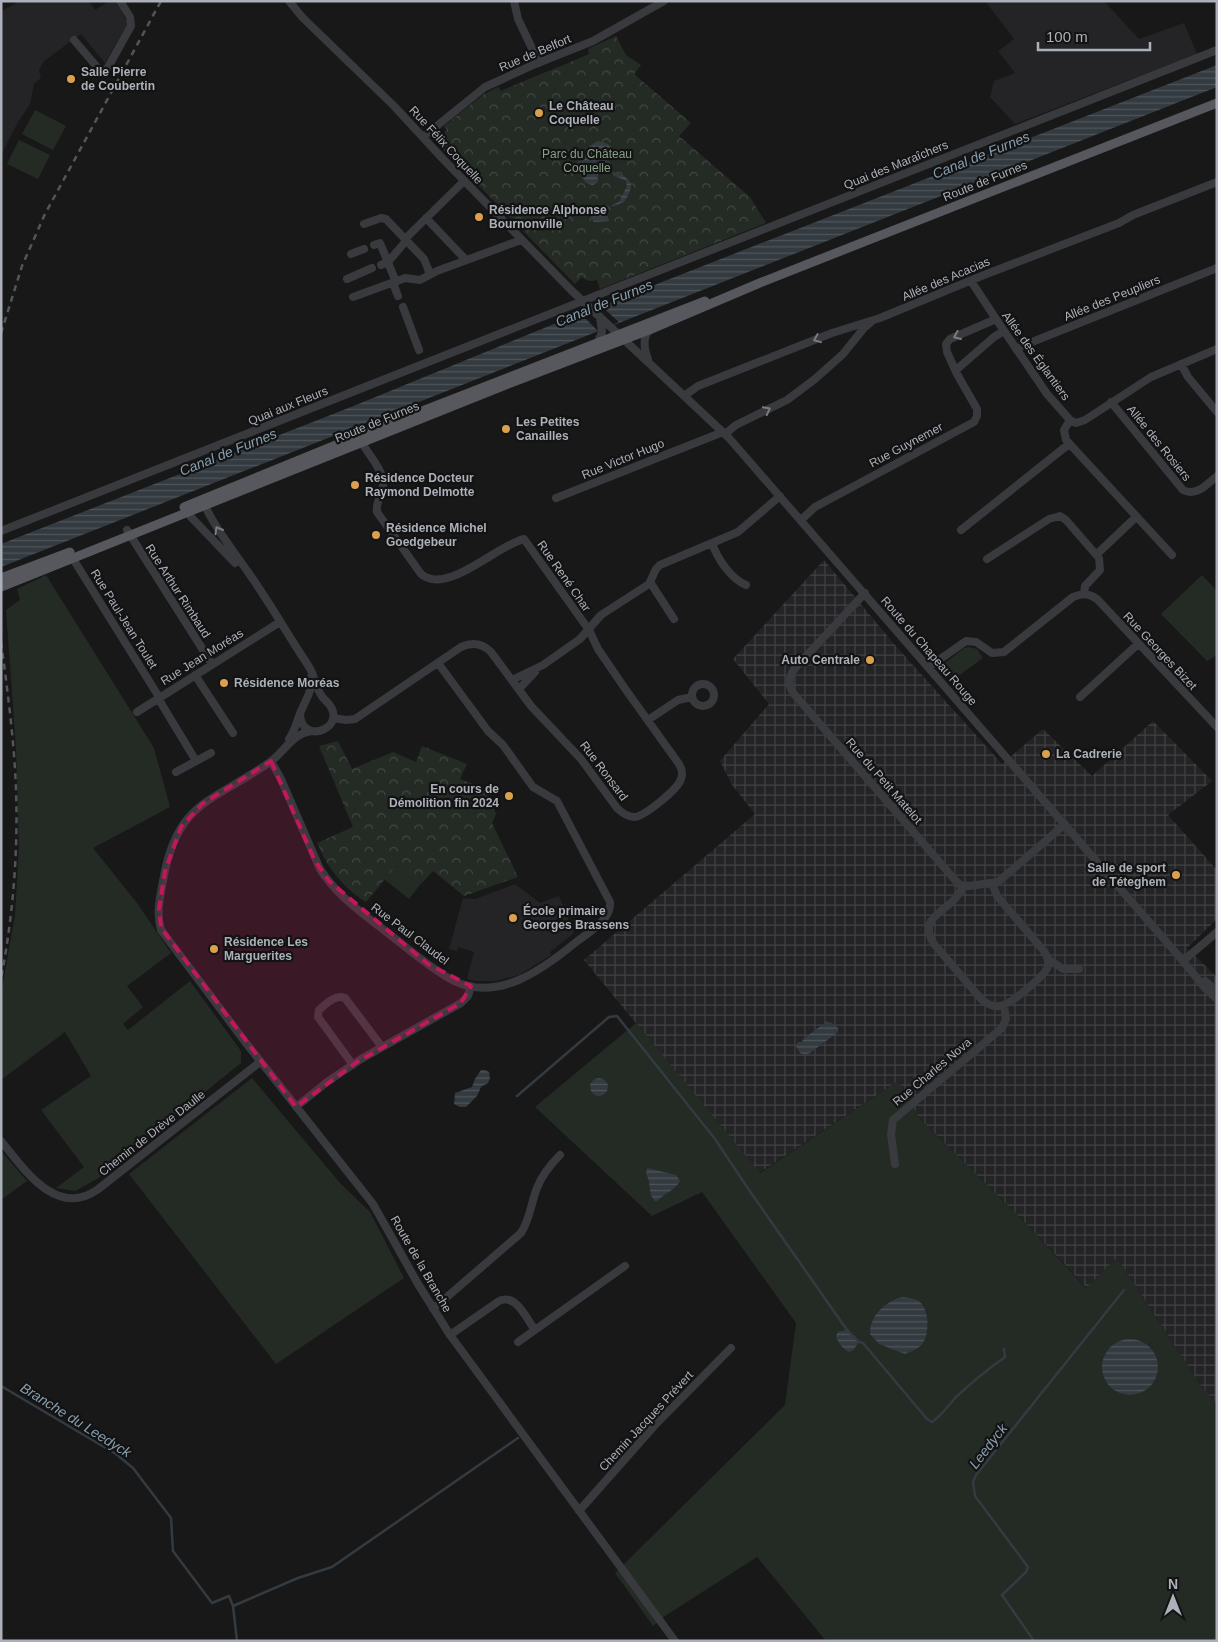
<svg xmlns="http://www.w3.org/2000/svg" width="1218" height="1642" viewBox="0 0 1218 1642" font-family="Arial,sans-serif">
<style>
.built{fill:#242426}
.industrial{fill:url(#industrial-grid)}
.green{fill:#242b25}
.forest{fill:url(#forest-crowns)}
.water{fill:url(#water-rules)}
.pier{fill:#181819}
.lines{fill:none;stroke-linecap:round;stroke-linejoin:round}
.stream{stroke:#333b41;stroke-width:2.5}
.minor{stroke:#393a3e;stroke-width:8}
.major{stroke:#56585d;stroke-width:9}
.rail{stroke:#535559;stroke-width:2.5;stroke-dasharray:6 5;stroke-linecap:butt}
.oneway{stroke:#787b81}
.marked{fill:#c2185b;fill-opacity:0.2;stroke:#c2185b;stroke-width:4;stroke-dasharray:10 6;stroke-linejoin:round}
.poi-dot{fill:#dba04e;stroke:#131314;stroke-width:2}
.labels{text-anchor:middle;stroke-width:4.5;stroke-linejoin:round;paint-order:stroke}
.street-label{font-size:12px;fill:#acb0b8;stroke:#131314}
.poi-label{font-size:12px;font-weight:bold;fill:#acb0b8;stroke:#131314;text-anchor:start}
.park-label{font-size:12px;fill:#86a085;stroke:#131314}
.water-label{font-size:14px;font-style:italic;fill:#879fae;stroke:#131314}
</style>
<defs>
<pattern id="industrial-grid" width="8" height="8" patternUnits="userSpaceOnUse" patternTransform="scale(1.25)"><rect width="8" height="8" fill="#242426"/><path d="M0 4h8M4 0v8" fill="none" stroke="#414143"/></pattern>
<pattern id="forest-crowns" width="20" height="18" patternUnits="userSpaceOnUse" patternTransform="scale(1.25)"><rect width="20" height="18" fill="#242b25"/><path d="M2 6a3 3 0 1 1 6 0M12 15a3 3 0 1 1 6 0" fill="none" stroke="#414743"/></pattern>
<pattern id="water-rules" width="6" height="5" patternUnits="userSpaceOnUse" patternTransform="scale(1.25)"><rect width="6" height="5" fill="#333b41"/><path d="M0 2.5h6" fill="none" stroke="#4e555a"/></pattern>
</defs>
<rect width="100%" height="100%" fill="#181819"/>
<path class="built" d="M20,1H89L95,10L109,1H115L128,23L105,63L81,34L43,62L39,70L41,78L34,84L30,104L18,122L1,155V14L2,11Z
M985,1H1104L1139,39L1184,23L1197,54L1015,124L990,97L994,81L1015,73L998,51L1014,39Z
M515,884L540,903L559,896L574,933L550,952L551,955L519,975L496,981H475L467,979L474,952L458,947L457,951L449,949L463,898L475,899Z"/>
<path class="industrial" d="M824,560L895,645L1002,764L1043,729L1092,776L1153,721L1212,781L1168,815L1217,870V919L1187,948L1217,977V1404L1201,1386L1117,1258L1087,1288L1025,1223L919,1118L898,1081L759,1173L584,960L755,814L732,785L720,761L769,704L733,659Z"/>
<path class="green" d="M35,110L66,126L53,150L22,134Z
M19,140L50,155L38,179L7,164Z
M46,575L154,748L170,807L93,848L137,903L171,953L127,986L143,1007L123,1024L128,1030L190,981L241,1051V1063L97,1179L75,1191L56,1188L84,1167L41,1110L91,1076L65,1032L1,1080V994L15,915L19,846L16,748L6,610L20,600L17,589Z
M1202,575L1217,591V655L1207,661L1161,614Z
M969,647L977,649L983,658L953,680L944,670L945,663L964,648Z
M396,866L420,885L409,899L384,879Z
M636,1023L760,1173L898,1081L919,1118L1025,1223L1086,1288L1117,1258L1201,1386L1217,1404V1641H826L757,1557L665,1616L653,1626L615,1573L785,1405L796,1323L702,1192L652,1216L535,1107Z
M252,1078L340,1183L370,1212L404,1278L276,1364L129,1174Z
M1,1151L27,1181L1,1200Z"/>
<path class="forest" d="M616,36L626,55L641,65L634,74L691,123L679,136L750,197L766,223L600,289L597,280C591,282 586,281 582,277L575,284L441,147L445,144L443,141L445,131L447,130L444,126L484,94L498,87L501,91C530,78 560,67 589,54L588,49Z
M338,741L352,769L393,752L416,762L422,746L467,764L460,779L487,789L496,814L492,823L518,877L464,896L433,871L420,885L396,866L366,902C342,887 328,868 317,843L353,827L319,746Z"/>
<path class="water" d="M1217,65V87L1,567V544L351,407L559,322L582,315L662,282Z
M598,141L608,144L612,148L611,156L607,158L604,165L606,169L611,171L609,173L597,168L598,182L593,185C574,183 579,148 598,141Z
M613,172C632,178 636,184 624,202L612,207V205L619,202L627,186L626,181L613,175Z
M609,206L610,208L600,213L608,217L609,221L594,222L592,219L590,220L592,214L601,211L604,207Z
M826,1022L832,1023L838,1028V1032L810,1053L805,1055L800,1053L796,1046L798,1042H802L803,1039Z
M481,1070H485L489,1072L490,1078L488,1083L481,1087L477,1096L466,1107H460L454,1104L455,1093L472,1087L475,1079Z
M590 1087a9 9 0 1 1 18 0a9 9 0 1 1-18 0Z
M647,1168L676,1175L680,1181C676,1189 664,1194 657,1201H655C647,1193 652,1183 646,1174Z
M902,1297C909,1298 916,1298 921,1303C929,1312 929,1331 924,1341C921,1348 912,1351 905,1354L879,1344L870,1334C870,1315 885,1302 902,1297Z
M847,1330L859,1342L853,1350L849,1352C843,1349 838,1343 836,1336L838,1332Z
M1102 1367a28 28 0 1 1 56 0a28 28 0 1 1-56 0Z"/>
<path class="pier" d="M602,307L619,322L598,331L582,315Z"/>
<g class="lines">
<path class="stream" d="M517,1096L609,1017L617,1016L715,1139L749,1190L847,1330L859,1342L863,1343L927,1419L932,1422C942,1415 948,1406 956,1397C971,1383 988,1369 1005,1357L1004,1349
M1,1386L116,1454L133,1468L171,1518L173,1551L212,1603L229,1596L233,1606
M237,1641L233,1606L298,1578L332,1567L518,1438
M1034,1641L1002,1595L1026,1572L1028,1567L975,1496L973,1482L976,1475L1124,1290"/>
<path class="minor" d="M289,1L302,17L394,106L442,158L571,290L729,438L1183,961L1205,988L1217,999
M514,1L518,19L539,63
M74,40L97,67L101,70L107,69L131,26L130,17L120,1
M423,137L485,87L533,65L593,41L664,1
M426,218L466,260
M364,224L381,218L386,219L424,259L430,274
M405,239L464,181
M374,245L380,243L396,282
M351,254L364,249
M381,265L388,262L406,241
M347,279L372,268
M971,281L996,319L1047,394L1070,420L1076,423L1085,420L1151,377L1217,349
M393,283L398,296
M353,297L405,278L420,280L437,271L521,240
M403,307L419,350
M598,342L602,332L600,317
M1016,349L1027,344L1217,268
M648,359C644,349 642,339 649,330
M1181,364L1188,377L1217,412
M956,370L994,337L1004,331
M684,396L698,386L832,333L880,318L984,275L1119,223L1133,215L1217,182
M1111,402L1183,490C1197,497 1207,484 1217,476
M1070,420L1064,430L1066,440L1172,555
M725,434L736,425L787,400L815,379L843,354L864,328L870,323
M556,498L723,432
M203,502C215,528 232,549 248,572C267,599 284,628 302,656C306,662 311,669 313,675C317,686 318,694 327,702C351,727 301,747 300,714
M186,508L190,516L235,563
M801,520L815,507L974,422L977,416V409L957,374L947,352L946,344L950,339L996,319
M127,530L212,664
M961,530L1069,444
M1,531L1217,50
M712,543C717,558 731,579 746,585
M70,554L159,697
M1097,554L1136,517
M987,559L1049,519L1060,516L1066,520L1099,558L1100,570L1085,586L1084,594
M650,582L674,619
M865,593L795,668C789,677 787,684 794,694L955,880L960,885L969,886L998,882L1065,824
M929,667L966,641L976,642L992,653L1004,652L1073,597C1082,593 1089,593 1097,599L1217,727
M195,675L233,733
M512,680L543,665L580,639L601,615L649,584L656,569L660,565L738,532L780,496
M692 695a11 11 0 1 1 22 0a11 11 0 1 1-22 0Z
M519,689L535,672
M1080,697L1138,644
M158,698L196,761
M137,712L280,622
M333,718L346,720L355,719L461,647C472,642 482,643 491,652L531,706L581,759L617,808C622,813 627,817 634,817C644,817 678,789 681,779C683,774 682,769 679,764L626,690L598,649L589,630L524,539C497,545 447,596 421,574L377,512C375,500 385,492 383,481C382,468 365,450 359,438
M648,720L678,700L692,697
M312,731C293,733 284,752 270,762C212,803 177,800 163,881C160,897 156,914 161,930L246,1043L373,1204L418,1284L450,1335L675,1641
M289,739C296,729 297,719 302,709C307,696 312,694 310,678
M271,761L281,779L320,869C337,896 365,915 389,934C410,950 431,969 454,981C498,1002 542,970 575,943C587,933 612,920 610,902L557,801L533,787L503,745L488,731L438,663
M176,772L211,753
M964,886C960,892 957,897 952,902C937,915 920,922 934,944L982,1000C987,1004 993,1007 1000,1006C1010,1005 1046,975 1048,966C1049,960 1047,956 1044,951L997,896L992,883
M1048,959L1063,969H1079
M1183,961L1217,932
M1205,981L1217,991
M353,1065L318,1017L319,1010C326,1004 335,994 345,998L382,1047
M296,1107L327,1082L361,1059L461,1003L468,996L471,986
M1,1141C24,1169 56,1218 97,1190L260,1062
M895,1164L891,1134L893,1120L1002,1028L1006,1019L1004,1005
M433,1309L521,1233C530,1219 531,1203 537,1188C542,1175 550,1165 560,1155
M450,1335L499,1301C516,1293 526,1318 535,1330
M518,1342L625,1266
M579,1511L655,1425L731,1348"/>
<path class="major" d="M184,507L358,436L705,301
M1,578L70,552
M1,587L508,384L649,330L762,282L1217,103"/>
<path class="rail" d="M1,333L22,266L45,214L161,1
M1,642C6,679 11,717 14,755C20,830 15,905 1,979"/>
</g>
<defs><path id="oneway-chevron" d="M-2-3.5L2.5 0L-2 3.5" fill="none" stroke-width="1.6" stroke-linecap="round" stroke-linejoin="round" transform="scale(1.25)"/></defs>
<g class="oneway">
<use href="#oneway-chevron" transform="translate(957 336) rotate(157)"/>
<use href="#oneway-chevron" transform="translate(817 339) rotate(158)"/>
<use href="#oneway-chevron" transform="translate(767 410) rotate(-27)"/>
<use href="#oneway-chevron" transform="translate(218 530) rotate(-120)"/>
</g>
<path class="marked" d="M271,761L315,861L329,881L428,964L471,986L461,1003L357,1062L296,1107L161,928L159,909L165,871L181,827L202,804Z"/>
<g class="poi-dot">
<circle cx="71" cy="79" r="5"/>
<circle cx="539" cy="113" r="5"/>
<circle cx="479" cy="217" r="5"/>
<circle cx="506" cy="429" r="5"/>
<circle cx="355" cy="485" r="5"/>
<circle cx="376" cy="535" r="5"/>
<circle cx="870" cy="660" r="5"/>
<circle cx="224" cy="683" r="5"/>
<circle cx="1046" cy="754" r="5"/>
<circle cx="509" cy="796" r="5"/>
<circle cx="1176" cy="875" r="5"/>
<circle cx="513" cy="918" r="5"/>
<circle cx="214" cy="949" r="5"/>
</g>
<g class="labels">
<g class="street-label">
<text transform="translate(535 53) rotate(-23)" y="4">Rue de Belfort</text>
<text transform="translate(446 145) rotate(47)" y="4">Rue Félix Coquelle</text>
<text transform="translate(896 165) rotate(-22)" y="4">Quai des Maraîchers</text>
<text transform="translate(985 181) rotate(-22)" y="4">Route de Furnes</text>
<text transform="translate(946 279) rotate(-23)" y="4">Allée des Acacias</text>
<text transform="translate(1112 298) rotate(-22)" y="4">Allée des Peupliers</text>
<text transform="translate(1036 356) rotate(54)" y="4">Allée des Églantiers</text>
<text transform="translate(288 406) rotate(-22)" y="4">Quai aux Fleurs</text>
<text transform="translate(377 422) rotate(-22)" y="4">Route de Furnes</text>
<text transform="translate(1159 443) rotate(51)" y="4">Allée des Rosiers</text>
<text transform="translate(906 445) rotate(-28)" y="4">Rue Guynemer</text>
<text transform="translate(623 459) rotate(-22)" y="4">Rue Victor Hugo</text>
<text transform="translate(564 576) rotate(55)" y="4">Rue René Char</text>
<text transform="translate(178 591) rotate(57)" y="4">Rue Arthur Rimbaud</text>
<text transform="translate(124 619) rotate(58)" y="4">Rue Paul-Jean Toulet</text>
<text transform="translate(929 651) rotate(49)" y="4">Route du Chapeau Rouge</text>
<text transform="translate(1160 651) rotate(47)" y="4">Rue Georges Bizet</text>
<text transform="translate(202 657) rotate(-32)" y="4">Rue Jean Moréas</text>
<text transform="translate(604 771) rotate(53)" y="4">Rue Ronsard</text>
<text transform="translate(884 781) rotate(49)" y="4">Rue du Petit Matelot</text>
<text transform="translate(410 934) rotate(37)" y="4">Rue Paul Claudel</text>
<text transform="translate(932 1072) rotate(-40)" y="4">Rue Charles Nova</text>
<text transform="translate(152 1133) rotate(-38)" y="4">Chemin de Drève Daulle</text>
<text transform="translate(421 1264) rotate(60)" y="4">Route de la Branche</text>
<text transform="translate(646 1421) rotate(-47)" y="4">Chemin Jacques Prévert</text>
</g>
<g class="poi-label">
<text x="81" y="76">Salle Pierre<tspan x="81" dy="14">de Coubertin</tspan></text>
<text x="549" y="110">Le Château<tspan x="549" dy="14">Coquelle</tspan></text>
<text x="489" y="214">Résidence Alphonse<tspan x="489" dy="14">Bournonville</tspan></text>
<text x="516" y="426">Les Petites<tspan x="516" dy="14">Canailles</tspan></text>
<text x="365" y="482">Résidence Docteur<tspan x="365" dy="14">Raymond Delmotte</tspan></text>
<text x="386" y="532">Résidence Michel<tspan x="386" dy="14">Goedgebeur</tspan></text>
<text x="860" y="664" text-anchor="end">Auto Centrale</text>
<text x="234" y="687">Résidence Moréas</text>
<text x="1056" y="758">La Cadrerie</text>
<text x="499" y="793" text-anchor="end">En cours de<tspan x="499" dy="14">Démolition fin 2024</tspan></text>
<text x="1166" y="872" text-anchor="end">Salle de sport<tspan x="1166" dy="14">de Téteghem</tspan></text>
<text x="523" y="915">École primaire<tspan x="523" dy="14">Georges Brassens</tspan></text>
<text x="224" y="946">Résidence Les<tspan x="224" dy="14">Marguerites</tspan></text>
</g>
<g class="park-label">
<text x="587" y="158">Parc du Château<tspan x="587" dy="14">Coquelle</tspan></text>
</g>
<g class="water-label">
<text transform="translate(981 155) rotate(-22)" y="5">Canal de Furnes</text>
<text transform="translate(604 303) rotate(-22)" y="5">Canal de Furnes</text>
<text transform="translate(228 452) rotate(-22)" y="5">Canal de Furnes</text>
<text transform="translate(76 1420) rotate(32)" y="5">Branche du Leedyck</text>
<text transform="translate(988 1446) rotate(-52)" y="5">Leedyck</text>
</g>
</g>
<rect width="1218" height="1642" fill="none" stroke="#acb0b8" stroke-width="5"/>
<g transform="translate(1173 1597)" stroke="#131314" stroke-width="4" paint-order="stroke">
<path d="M0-4L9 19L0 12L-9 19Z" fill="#acb0b8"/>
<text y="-8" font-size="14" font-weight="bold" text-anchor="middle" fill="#acb0b8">N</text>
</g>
<path d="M1038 42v8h112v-8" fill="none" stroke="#acb0b8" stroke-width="2.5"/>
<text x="1046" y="42" font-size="15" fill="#acb0b8" stroke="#131314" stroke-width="4" paint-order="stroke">100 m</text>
</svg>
